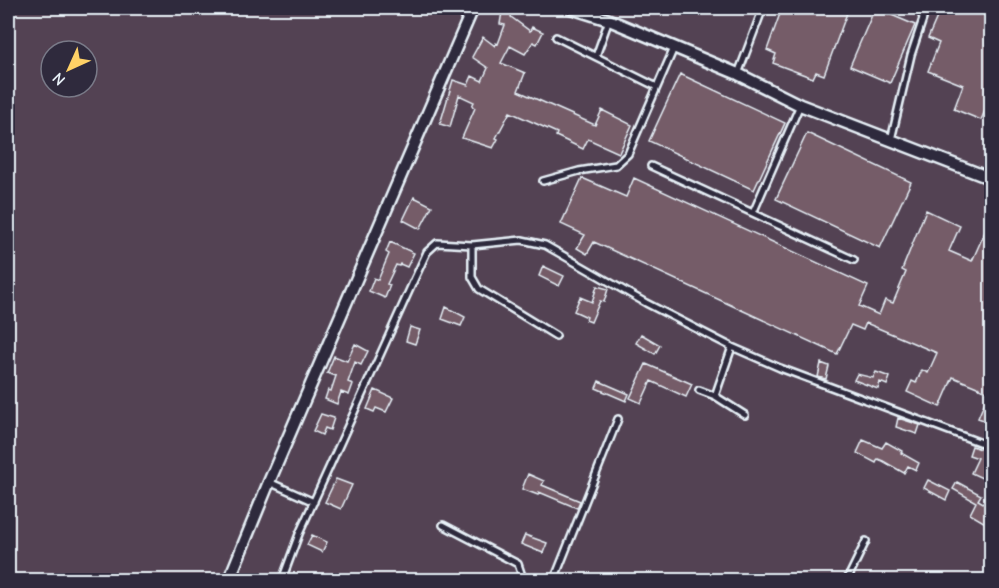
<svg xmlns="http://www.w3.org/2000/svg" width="999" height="588" viewBox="0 0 999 588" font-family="'Comic Neue',sans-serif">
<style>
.built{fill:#524353;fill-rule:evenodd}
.building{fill:#745b67;stroke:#e8f1f8;stroke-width:1.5}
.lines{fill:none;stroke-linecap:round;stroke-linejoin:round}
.service-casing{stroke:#e8f1f8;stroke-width:10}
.minor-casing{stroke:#e8f1f8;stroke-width:15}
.service{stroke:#2f2a3d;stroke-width:5}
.minor{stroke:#2f2a3d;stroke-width:10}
</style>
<rect width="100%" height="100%" fill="#44394a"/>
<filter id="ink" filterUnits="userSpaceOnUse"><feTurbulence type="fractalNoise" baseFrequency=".0167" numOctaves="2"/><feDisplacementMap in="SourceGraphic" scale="12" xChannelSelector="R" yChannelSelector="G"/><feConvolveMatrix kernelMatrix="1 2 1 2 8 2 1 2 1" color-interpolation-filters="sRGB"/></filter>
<g filter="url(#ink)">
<path class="built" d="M8,8H991V580H8ZM51,51H87V87H51Z"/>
<path class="building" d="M782,8H831L847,13L824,75L816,72L813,78L773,63L776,54L767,50Z
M875,8L915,25L890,83L850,66Z
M941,8H992V94L981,120L954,109L963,85L928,71L939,43L928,38Z
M502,12L512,13L511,17L530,31L532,27L543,32L537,44L533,42L525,54L510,46L501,63L525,73L518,91L595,125L602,110L632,125L619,153L588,139L583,149L556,136L557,133L510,112L496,138L498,139L493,148L462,138L475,108L472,106L474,102L459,95L450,127L440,124L453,80L468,85L472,76L482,81L488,68L472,57L483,37L495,46L496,43L498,44L505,25L500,24Z
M680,74L785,123L754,190L649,141Z
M807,133L911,182L880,248L776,199Z
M582,178L626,197L634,178L868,286L859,306L879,315L885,300L893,303L906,272L902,270L926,210L960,226L949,251L972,261L992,216V423L978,418L989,392L953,377L940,407L907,392L912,381L916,383L922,370L928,373L937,353L866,323L863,330L851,325L837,354L594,242L587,254L577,248L585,235L561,224Z
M414,197L432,206L420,229L403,220Z
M390,242L414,253L407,267L400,264L399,266L396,265L387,284L390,285L385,298L369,291L374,278L378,280L389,254L386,252Z
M543,266L564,276L559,286L539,276Z
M597,286L608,289L604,302L600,301L591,322L586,320L587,317L574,311L580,297L592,302Z
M446,307L465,317L461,326L442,319Z
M410,327L420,330L415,344L406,341Z
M641,334L660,345L655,354L636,343Z
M355,344L368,351L361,365L355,362L348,382L353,384L349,395L341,392L337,404L325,399L328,390L331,391L336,376L327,373L334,356L347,361Z
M821,363L829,366L826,379L818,377Z
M646,364L692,384L686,397L651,381L641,403L630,398Z
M876,372L890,377L887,385L880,382L878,389L854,380L857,374L873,378Z
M599,381L629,394L626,401L596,388Z
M375,390L393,398L386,412L376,408L374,412L367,409Z
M321,414L334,418L330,430L325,428L322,435L313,431Z
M898,418L920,425L917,434L896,427Z
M863,440L882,448L886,442L902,451L901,453L919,463L916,470L908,466L904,473L883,461L878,459L876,463L857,453Z
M972,446L992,453V463L990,462L982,478L971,473L978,458L969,455Z
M528,474L544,481L542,485L580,501L577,508L539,492L538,495L522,489Z
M336,479L352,485L341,509L325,502Z
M928,480L950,491L946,500L924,488Z
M957,482L981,495L978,500L992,508V527L970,514L976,502L953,489Z
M312,535L327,542L322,552L307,545Z
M525,535L547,543L543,553L521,544Z"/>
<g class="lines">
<defs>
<path id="service" d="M556,37L657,87
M596,56L609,20
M738,74L763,8
M891,140L911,55L923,19L920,8
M651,166L854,260
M543,181L579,171L616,165L628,154L674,48
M753,213L800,105
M472,245V277L479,289L556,336
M699,390L715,396L745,415
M715,396L732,347
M269,482L314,502
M443,525L518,564L521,573L518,580
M282,580L299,534L414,280L427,252L437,243L472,245L522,240L545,245L646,303L732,347L780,368L992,447
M554,580L618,419
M847,580L866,541"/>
<path id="minor" d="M571,8L609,20L738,74L800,105L992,179
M229,580L269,482L473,8"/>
</defs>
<use href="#service" class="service-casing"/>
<use href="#minor" class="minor-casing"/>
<use href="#service" class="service"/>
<use href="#minor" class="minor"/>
</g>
</g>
<rect width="999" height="588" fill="none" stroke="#2f2a3d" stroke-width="30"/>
<rect x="15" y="15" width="969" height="558" fill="none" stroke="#e8f1f8" stroke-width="2" filter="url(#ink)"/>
<g transform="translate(69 69) rotate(225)"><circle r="28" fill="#2f2a3d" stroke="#797a88" stroke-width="1.5"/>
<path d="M0-4.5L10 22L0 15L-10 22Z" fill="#ffd166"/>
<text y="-9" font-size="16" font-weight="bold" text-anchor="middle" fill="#e8f1f8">N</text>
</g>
</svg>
